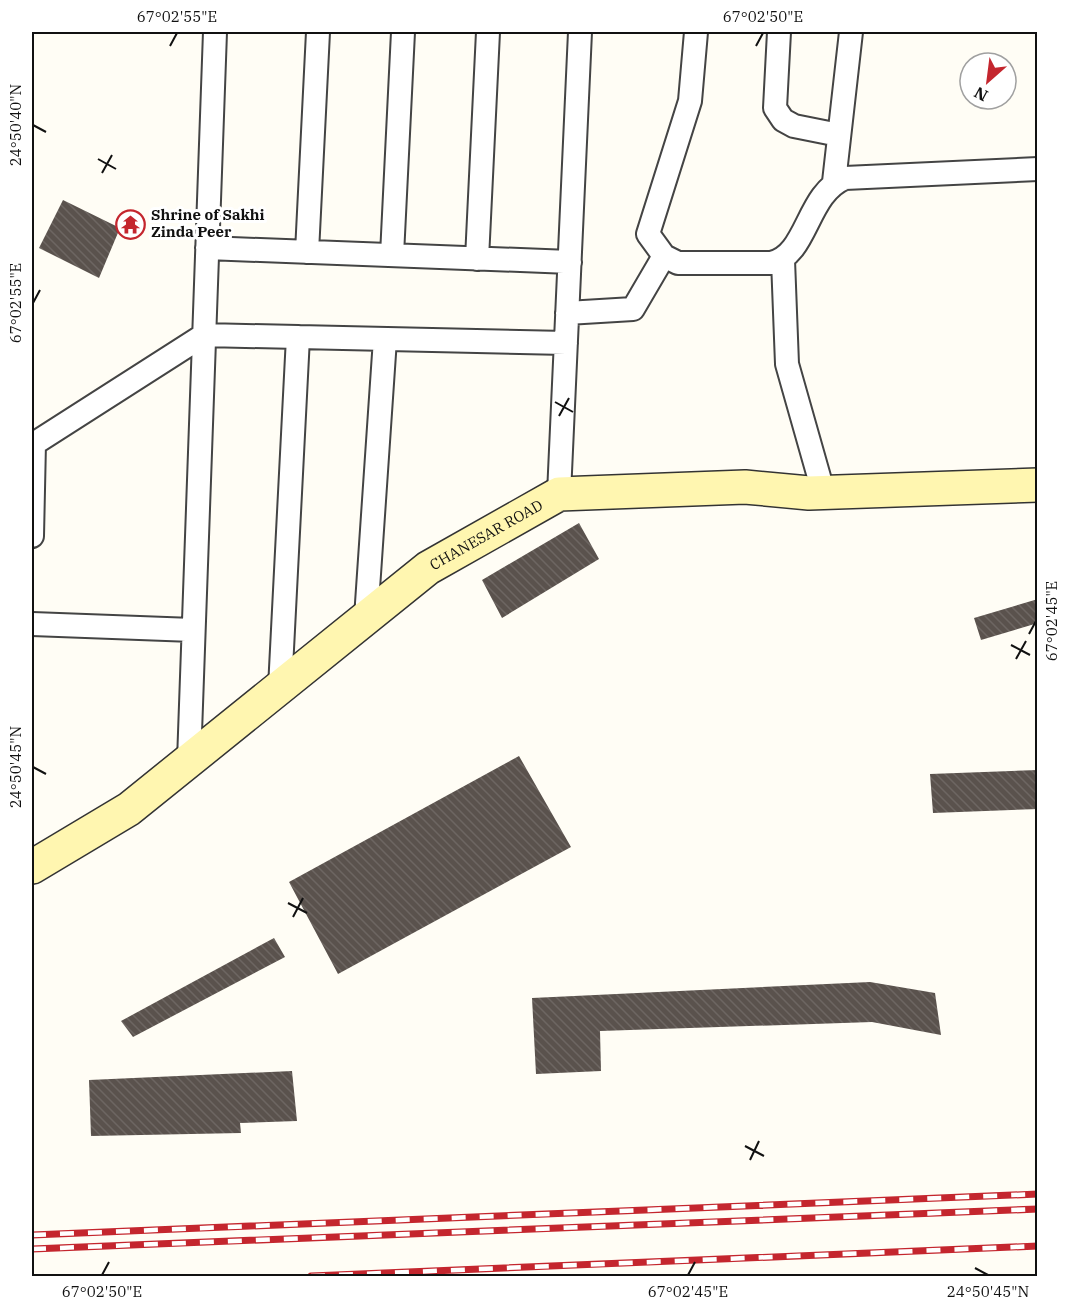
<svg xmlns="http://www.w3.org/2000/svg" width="1069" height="1308" viewBox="0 0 1069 1308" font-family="'IBM Plex Serif',serif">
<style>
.building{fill:url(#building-back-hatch)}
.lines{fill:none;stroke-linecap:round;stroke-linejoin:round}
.street-casing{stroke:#444;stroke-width:26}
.secondary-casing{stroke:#333;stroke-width:36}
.street{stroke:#fff;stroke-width:22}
.secondary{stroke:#fff6b0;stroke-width:33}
.rail-casing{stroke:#c4262e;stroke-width:7}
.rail{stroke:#fff;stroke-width:4.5;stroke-dasharray:14;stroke-linecap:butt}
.ticks{fill:none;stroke:#111;stroke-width:2}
.labels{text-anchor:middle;stroke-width:6;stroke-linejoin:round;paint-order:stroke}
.poi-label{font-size:15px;font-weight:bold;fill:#111;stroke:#fff;text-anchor:start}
.street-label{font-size:15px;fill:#111;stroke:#fff}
.neatline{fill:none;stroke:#111;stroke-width:2}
.ticks-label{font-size:15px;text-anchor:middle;fill:#111}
</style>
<defs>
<pattern id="building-back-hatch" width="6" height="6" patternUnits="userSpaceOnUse" patternTransform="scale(1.5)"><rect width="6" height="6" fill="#5a524d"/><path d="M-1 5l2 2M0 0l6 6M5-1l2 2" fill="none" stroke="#6d6662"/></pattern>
</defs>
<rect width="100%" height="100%" fill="#fffdf5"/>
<path class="building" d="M63,200L120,228L99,278L39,248Z
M579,523L599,559L502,618L482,580Z
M1038,599V623L981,640L974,618Z
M519,756L571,847L338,974L289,882Z
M1038,770V809L933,813L930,774Z
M274,938L285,957L133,1037L121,1021Z
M870,982L935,993L941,1035L872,1022L600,1031L601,1071L536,1074L532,998Z
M292,1071L297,1121L240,1123L241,1133L91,1136L89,1080Z"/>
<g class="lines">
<defs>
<path id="street" d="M696,32L690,101L648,234L664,256L678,263H771C808,255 806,194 845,178L1038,169
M779,32L775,108L783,120L794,126L839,135
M834,182L851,32
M207,248L570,262
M307,252L318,32
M392,255L403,32
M477,259L488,32
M783,260L787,364L823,491
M567,313L633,309L664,256
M32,445L204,335L566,343
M559,494L580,32
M32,536L34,443
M366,618L385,339
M32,624L193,630
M280,688L298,337
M189,761L215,32"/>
<g id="secondary">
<path id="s1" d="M32,867L129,809L428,568L559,494L745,487L809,493L1038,485"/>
</g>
</defs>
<use href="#street" class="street-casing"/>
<use href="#secondary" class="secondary-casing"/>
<use href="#street" class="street"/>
<use href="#secondary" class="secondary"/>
<defs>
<path id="rail" d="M32,1235L1038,1194
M32,1249L1038,1209
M311,1276L1038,1246"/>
</defs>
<use href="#rail" class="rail-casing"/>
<use href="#rail" class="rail"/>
</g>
<path class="ticks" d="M170,46L177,33M756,46L763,33M33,125L46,132M98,159L116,169M102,173L112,155M33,303L40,290M555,402L573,412M559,416L569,398M1029,634L1036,621M1011,645L1030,655M1016,659L1026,641M33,767L46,774M288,903L307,913M293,917L303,898M745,1146L764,1156M750,1160L759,1141M975,1268L988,1275M102,1275L109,1262M688,1275L695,1262"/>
<defs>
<symbol id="temple-ring" viewBox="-11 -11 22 22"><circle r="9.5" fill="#fff" stroke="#c4262e" stroke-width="1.5"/><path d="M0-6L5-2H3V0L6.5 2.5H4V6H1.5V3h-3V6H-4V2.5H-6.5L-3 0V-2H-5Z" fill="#c4262e"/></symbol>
</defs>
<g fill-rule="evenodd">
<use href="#temple-ring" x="114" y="208" width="33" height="33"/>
</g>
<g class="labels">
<g class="poi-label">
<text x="151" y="220">Shrine of Sakhi<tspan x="151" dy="17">Zinda Peer</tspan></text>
</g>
<g class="street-label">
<text dy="5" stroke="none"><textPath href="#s1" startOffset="564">CHANESAR ROAD</textPath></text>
</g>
</g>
<rect width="1069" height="1308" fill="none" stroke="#ffffff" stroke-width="66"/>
<g transform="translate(988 81) rotate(208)"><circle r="28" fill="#ffffff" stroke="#a0a0a0" stroke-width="1.5"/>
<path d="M0-4.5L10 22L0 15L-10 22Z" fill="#c4262e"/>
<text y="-9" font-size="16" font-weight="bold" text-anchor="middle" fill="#111111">N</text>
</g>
<rect x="33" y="33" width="1003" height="1242" class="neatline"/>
<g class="ticks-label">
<text x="177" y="22">67°02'55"E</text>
<text x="763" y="22">67°02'50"E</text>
<text transform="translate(16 125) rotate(-90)" y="5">24°50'40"N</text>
<text transform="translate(16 303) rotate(-90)" y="5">67°02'55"E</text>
<text transform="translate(1052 621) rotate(-90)" y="5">67°02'45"E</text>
<text transform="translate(16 767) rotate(-90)" y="5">24°50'45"N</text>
<text x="102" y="1297">67°02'50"E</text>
<text x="688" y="1297">67°02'45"E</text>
<text x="988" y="1297">24°50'45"N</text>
</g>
</svg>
